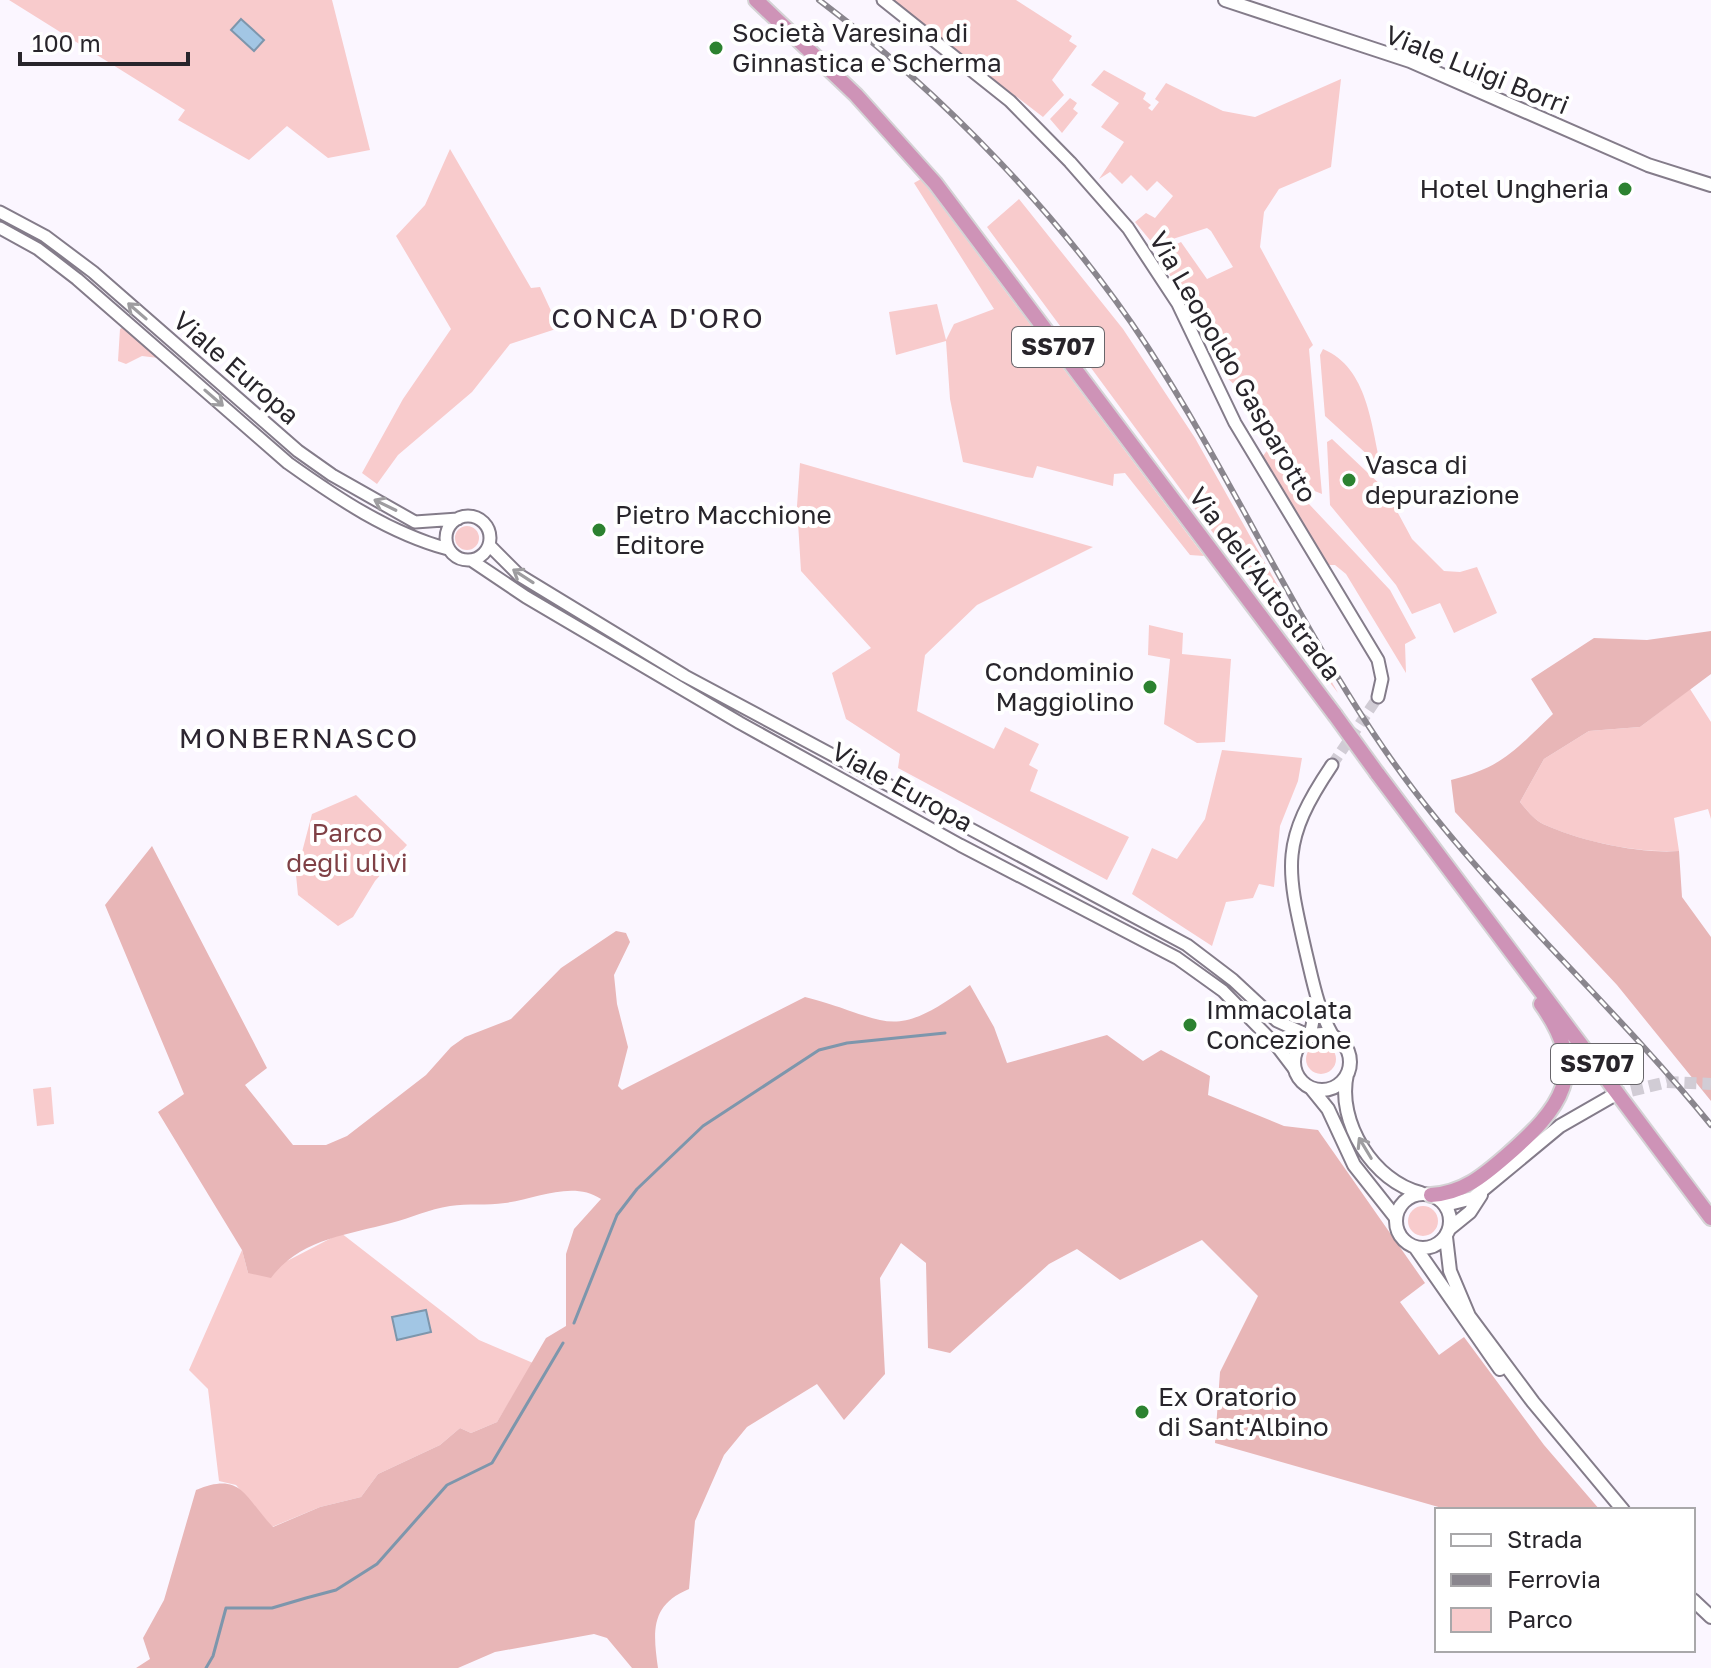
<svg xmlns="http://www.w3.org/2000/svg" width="1711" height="1668" viewBox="0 0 1711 1668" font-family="'Golos Text',sans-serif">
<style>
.green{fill:#f8cbcc}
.forest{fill:#e8b6b7}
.water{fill:#a2c6e4;stroke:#7d96ac;stroke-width:2}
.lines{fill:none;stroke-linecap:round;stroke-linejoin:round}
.stream{stroke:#7d96ac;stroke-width:3}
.tertiary-tunnel{stroke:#d1ccd5;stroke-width:11;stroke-dasharray:11 5.5;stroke-linecap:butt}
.secondary-tunnel{stroke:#d1ccd5;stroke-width:12;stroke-dasharray:12 6;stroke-linecap:butt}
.tertiary-casing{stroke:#847c8a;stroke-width:15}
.secondary-casing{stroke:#847c8a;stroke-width:16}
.trunk-casing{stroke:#d4d3d5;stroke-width:18}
.tertiary{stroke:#fff;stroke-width:11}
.secondary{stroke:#fff;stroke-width:12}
.trunk{stroke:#ce93b7;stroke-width:14}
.rail-casing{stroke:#8a868e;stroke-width:6}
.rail{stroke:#fff;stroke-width:3;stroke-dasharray:9;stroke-linecap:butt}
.trunk-bridge-casing{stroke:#d4d3d5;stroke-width:18;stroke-linecap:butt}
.trunk-bridge{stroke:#ce93b7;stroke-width:14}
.oneway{stroke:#9e9da0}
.poi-dot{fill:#2c8230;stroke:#fff;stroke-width:3}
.labels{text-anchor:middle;stroke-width:8;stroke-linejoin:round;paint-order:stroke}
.shield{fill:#fff;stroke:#68666b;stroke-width:2}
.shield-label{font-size:24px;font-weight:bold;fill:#28252b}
.poi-label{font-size:26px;fill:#28252b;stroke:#fff;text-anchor:start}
.street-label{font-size:26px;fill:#28252b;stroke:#fff}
.park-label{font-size:26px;fill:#7f4045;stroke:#fff}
.neighbourhood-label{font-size:28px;letter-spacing:2px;fill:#2d2631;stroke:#fff}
</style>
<rect width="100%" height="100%" fill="#fbf6ff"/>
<path class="green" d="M9,0H332L370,150L328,158L287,126L249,160L178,120L185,110Z
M890,0H1016L1072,36L1069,41L1077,46L1052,80L1064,95L1043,117Z
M1104,70L1146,93L1143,99L1151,105L1148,108L1152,111L1159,102L1155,99L1166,83L1223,111L1255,117L1341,79L1331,167L1279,189L1264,212L1260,247L1313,345L1309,349L1322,494L1305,487L1238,388L1224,375L1184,297L1156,254L1181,242L1207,279L1233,267L1211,231L1207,228L1154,245L1135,222L1146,213L1155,218L1173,196L1157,181L1147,191L1131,175L1122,184L1110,172L1099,179L1124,142L1101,127L1119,103L1091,85Z
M1070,98L1077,103L1073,109L1078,113L1062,133L1050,119Z
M450,149L531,288L540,287L559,328L510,344L472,392L398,455L377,484L362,473L403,399L451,329L396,236L425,205Z
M921,179L1204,556L1190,555L1125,473L1114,474L1113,486L1037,466L1033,478L1026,477L963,462L950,399L946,341L896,355L889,312L937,304L946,340L954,324L994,309L914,183Z
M1019,199L1123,329L1195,438L1338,693L1207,525L987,227Z
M123,327L158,358L142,356L126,364L118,361L120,329Z
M1323,349C1368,368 1371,425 1381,467L1325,416L1320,355Z
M1332,439L1385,489L1412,539L1444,571L1460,572L1477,567L1497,613L1454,633L1440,603L1412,614L1396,585L1330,505L1327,442Z
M1268,449L1293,487L1390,590L1416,638L1405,644L1406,673L1346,574L1335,565H1327L1263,456Z
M800,463L1093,547L977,605L925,655L917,711L994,749L1005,727L1039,744L1029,765L1038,770L1030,791L1129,837L1107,880L898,768L900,754L846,719L832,673L871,648L801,571L797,506Z
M455 538a12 12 0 1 1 24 0a12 12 0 1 1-24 0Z
M1149,625L1183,633L1182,654L1231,659L1225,742L1197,743L1164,724L1170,659L1148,655Z
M1690,689L1711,722V819L1708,809L1674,818L1679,851C1636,853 1583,842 1543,824C1534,820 1526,809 1520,802L1544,759L1589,731L1640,727Z
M1222,750L1302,758L1298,781L1280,826L1274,887L1259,884L1253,898L1226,902L1212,946L1132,894L1152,848L1177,859L1205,819Z
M356,795L407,845L375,881L353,917L338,926L298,895L296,875L312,814Z
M1306 1059a15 15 0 1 1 30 0a15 15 0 1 1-30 0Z
M51,1087L54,1124L37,1126L33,1089Z
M1408 1221a15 15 0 1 1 30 0a15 15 0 1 1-30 0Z
M341,1233L479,1340L533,1363L497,1422L471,1433L460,1428L440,1445L378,1474L361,1497L320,1507L272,1527L236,1485L219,1481L208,1389L189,1370L242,1250L248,1273L289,1260Z"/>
<path class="forest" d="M1711,631V674L1640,727L1589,731L1544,759L1520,802C1526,809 1534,820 1543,824C1580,841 1639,854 1679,851L1682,897L1711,937V1101L1617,985L1455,812L1451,780C1503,767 1515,750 1553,714L1531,679L1594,638L1647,640Z
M152,846L267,1068L245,1085L293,1145H326L347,1136L426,1075L451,1047L465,1037L511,1019L561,968L616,931L626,933L630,942L614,975L617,1004L628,1047L618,1086L622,1090L805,997C890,1019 889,1044 970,985L994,1027L1007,1063L1107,1035L1143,1061L1161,1050L1210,1076L1208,1095L1284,1126L1318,1130L1425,1283L1400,1302L1439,1355L1464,1337L1544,1445L1600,1510H1449L1215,1443L1220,1372L1258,1296L1202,1240L1120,1280L1077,1249L1049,1264L950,1353L928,1348L926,1263L901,1243L880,1278L885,1374L844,1420L817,1384L747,1427L724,1455L695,1521L689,1589C650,1605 653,1632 658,1668H632L607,1638L594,1634L495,1652L458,1668H136L150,1659L143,1638L164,1600L196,1490C242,1471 244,1497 273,1527L320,1507L361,1497L378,1474L440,1445L460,1428L471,1433L497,1422L546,1338L566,1326V1254L574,1229L601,1199C573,1180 535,1199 505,1203C487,1206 468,1203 450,1206C429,1209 411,1218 391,1223C347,1235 300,1239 271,1278L248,1273L242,1250L158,1112L184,1094L105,905Z"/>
<path class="water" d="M241,19L264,40L254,51L231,30Z
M426,1310L431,1332L397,1340L392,1317Z"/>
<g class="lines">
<path class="stream" d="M574,1323L617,1215L637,1189L703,1126L819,1050L847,1043L945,1033
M206,1668L213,1656L226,1608H272L306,1598L336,1590L377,1564L447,1485L492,1463L563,1343"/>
<path class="tertiary-tunnel" d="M1332,765L1378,697"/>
<path class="secondary-tunnel" d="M1614,1095L1667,1082L1711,1084"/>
<defs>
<path id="tertiary" d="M883,0L1010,101L1070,162L1128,228L1178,304L1235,423L1378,660L1382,679L1378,697
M0,212L45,236L93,272L298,451L332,475L415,522L458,519
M0,228L38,249L77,279L288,463C337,498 389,533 448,549
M446 538a22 22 0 1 1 44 0a22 22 0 1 1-44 0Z
M489,545L519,575L685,676L1187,945L1233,980L1277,1021L1310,1036L1317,1000
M471,560L526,597L740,723L960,845L1177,958L1223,991L1276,1045L1295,1070
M1332,765C1280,842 1286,866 1306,953C1313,982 1318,1010 1333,1036"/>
<path id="secondary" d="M1225,0L1410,61L1648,165L1711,185
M1294 1062a28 28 0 1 1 56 0a28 28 0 1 1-56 0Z
M1347,1074C1336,1122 1374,1182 1421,1193
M1311,1088L1328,1109L1354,1165L1396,1218
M1396 1221a27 27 0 1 1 54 0a27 27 0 1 1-54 0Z
M1445,1205L1473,1198L1560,1126L1614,1095
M1449,1229L1470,1212L1481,1195
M1446,1237L1450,1271L1469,1316L1533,1402L1623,1510
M1415,1247L1500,1369
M1693,1600L1711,1617"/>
<path id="trunk" d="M756,0L856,95L935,183L1335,715
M1377,773L1711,1218
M1431,1195C1463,1193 1483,1176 1506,1156C1561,1108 1590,1072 1541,1004"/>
</defs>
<use href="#tertiary" class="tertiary-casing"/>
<use href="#secondary" class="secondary-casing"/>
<use href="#trunk" class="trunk-casing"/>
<use href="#tertiary" class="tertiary"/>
<use href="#secondary" class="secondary"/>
<use href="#trunk" class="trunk"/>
<defs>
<path id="rail" d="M819,0C941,92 1063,218 1147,346C1234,480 1299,628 1391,759C1484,891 1609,999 1711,1125"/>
</defs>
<use href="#rail" class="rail-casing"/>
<use href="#rail" class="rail"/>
<defs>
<path id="trunk-bridge" d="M1335,715L1377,773"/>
</defs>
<use href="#trunk-bridge" class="trunk-bridge-casing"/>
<use href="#trunk-bridge" class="trunk-bridge"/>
</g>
<defs><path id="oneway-shaft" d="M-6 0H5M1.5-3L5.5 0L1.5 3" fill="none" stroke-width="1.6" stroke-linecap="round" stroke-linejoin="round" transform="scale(2)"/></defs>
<g class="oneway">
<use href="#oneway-shaft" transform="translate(137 311) rotate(-139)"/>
<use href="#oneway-shaft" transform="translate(214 398) rotate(41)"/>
<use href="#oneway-shaft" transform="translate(385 505) rotate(-154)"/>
<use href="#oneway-shaft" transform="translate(523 576) rotate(-147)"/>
<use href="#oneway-shaft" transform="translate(1365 1148) rotate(-121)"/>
</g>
<g class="poi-dot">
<circle cx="716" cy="48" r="8"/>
<circle cx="1625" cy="189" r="8"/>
<circle cx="1349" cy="480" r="8"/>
<circle cx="599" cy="530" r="8"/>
<circle cx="1150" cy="687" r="8"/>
<circle cx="1190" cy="1025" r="8"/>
<circle cx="1142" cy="1412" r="8"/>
</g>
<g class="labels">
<g class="shield">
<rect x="1012" y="327" width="92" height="40" rx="6"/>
<rect x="1551" y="1044" width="92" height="40" rx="6"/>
</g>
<g class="shield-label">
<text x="1058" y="355">SS707</text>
<text x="1597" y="1072">SS707</text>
</g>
<g class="poi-label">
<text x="732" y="42">Società Varesina di<tspan x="732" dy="30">Ginnastica e Scherma</tspan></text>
<text x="1609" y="198" text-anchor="end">Hotel Ungheria</text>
<text x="1365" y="474">Vasca di<tspan x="1365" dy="30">depurazione</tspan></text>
<text x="615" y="524">Pietro Macchione<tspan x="615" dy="30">Editore</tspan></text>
<text x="1134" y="681" text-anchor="end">Condominio<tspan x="1134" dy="30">Maggiolino</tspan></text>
<text x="1206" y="1019">Immacolata<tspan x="1206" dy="30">Concezione</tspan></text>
<text x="1158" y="1406">Ex Oratorio<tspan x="1158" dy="30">di Sant'Albino</tspan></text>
</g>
<g class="street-label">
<text transform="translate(1477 70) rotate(22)" y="9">Viale Luigi Borri</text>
<text transform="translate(1233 367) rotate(60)" y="9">Via Leopoldo Gasparotto</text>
<text transform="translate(236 368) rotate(41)" y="9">Viale Europa</text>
<text transform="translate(1265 584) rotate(53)" y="9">Via dell'Autostrada</text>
<text transform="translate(902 787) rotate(29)" y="9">Viale Europa</text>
</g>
<g class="park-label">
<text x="347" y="842">Parco<tspan x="347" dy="30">degli ulivi</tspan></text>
</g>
<g class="neighbourhood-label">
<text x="658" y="328">CONCA D'ORO</text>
<text x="299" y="748">MONBERNASCO</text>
</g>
</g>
<rect x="1435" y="1508" width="260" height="144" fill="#ffffff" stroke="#a9a8aa" stroke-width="2"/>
<rect x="1451" y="1534" width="40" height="12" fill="#ffffff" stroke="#a9a8aa" stroke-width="2"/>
<text x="1507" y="1548" font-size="24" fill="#28252b">Strada</text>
<rect x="1451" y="1574" width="40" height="12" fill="#8a868e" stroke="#a9a8aa" stroke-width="2"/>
<text x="1507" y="1588" font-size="24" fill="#28252b">Ferrovia</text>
<rect x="1451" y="1608" width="40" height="24" fill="#f8cbcc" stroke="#a9a8aa" stroke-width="2"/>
<text x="1507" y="1628" font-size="24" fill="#28252b">Parco</text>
<path d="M20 52v12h168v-12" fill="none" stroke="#28252b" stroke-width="4"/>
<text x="32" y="52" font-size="24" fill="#28252b" stroke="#ffffff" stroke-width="6" paint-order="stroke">100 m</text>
</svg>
